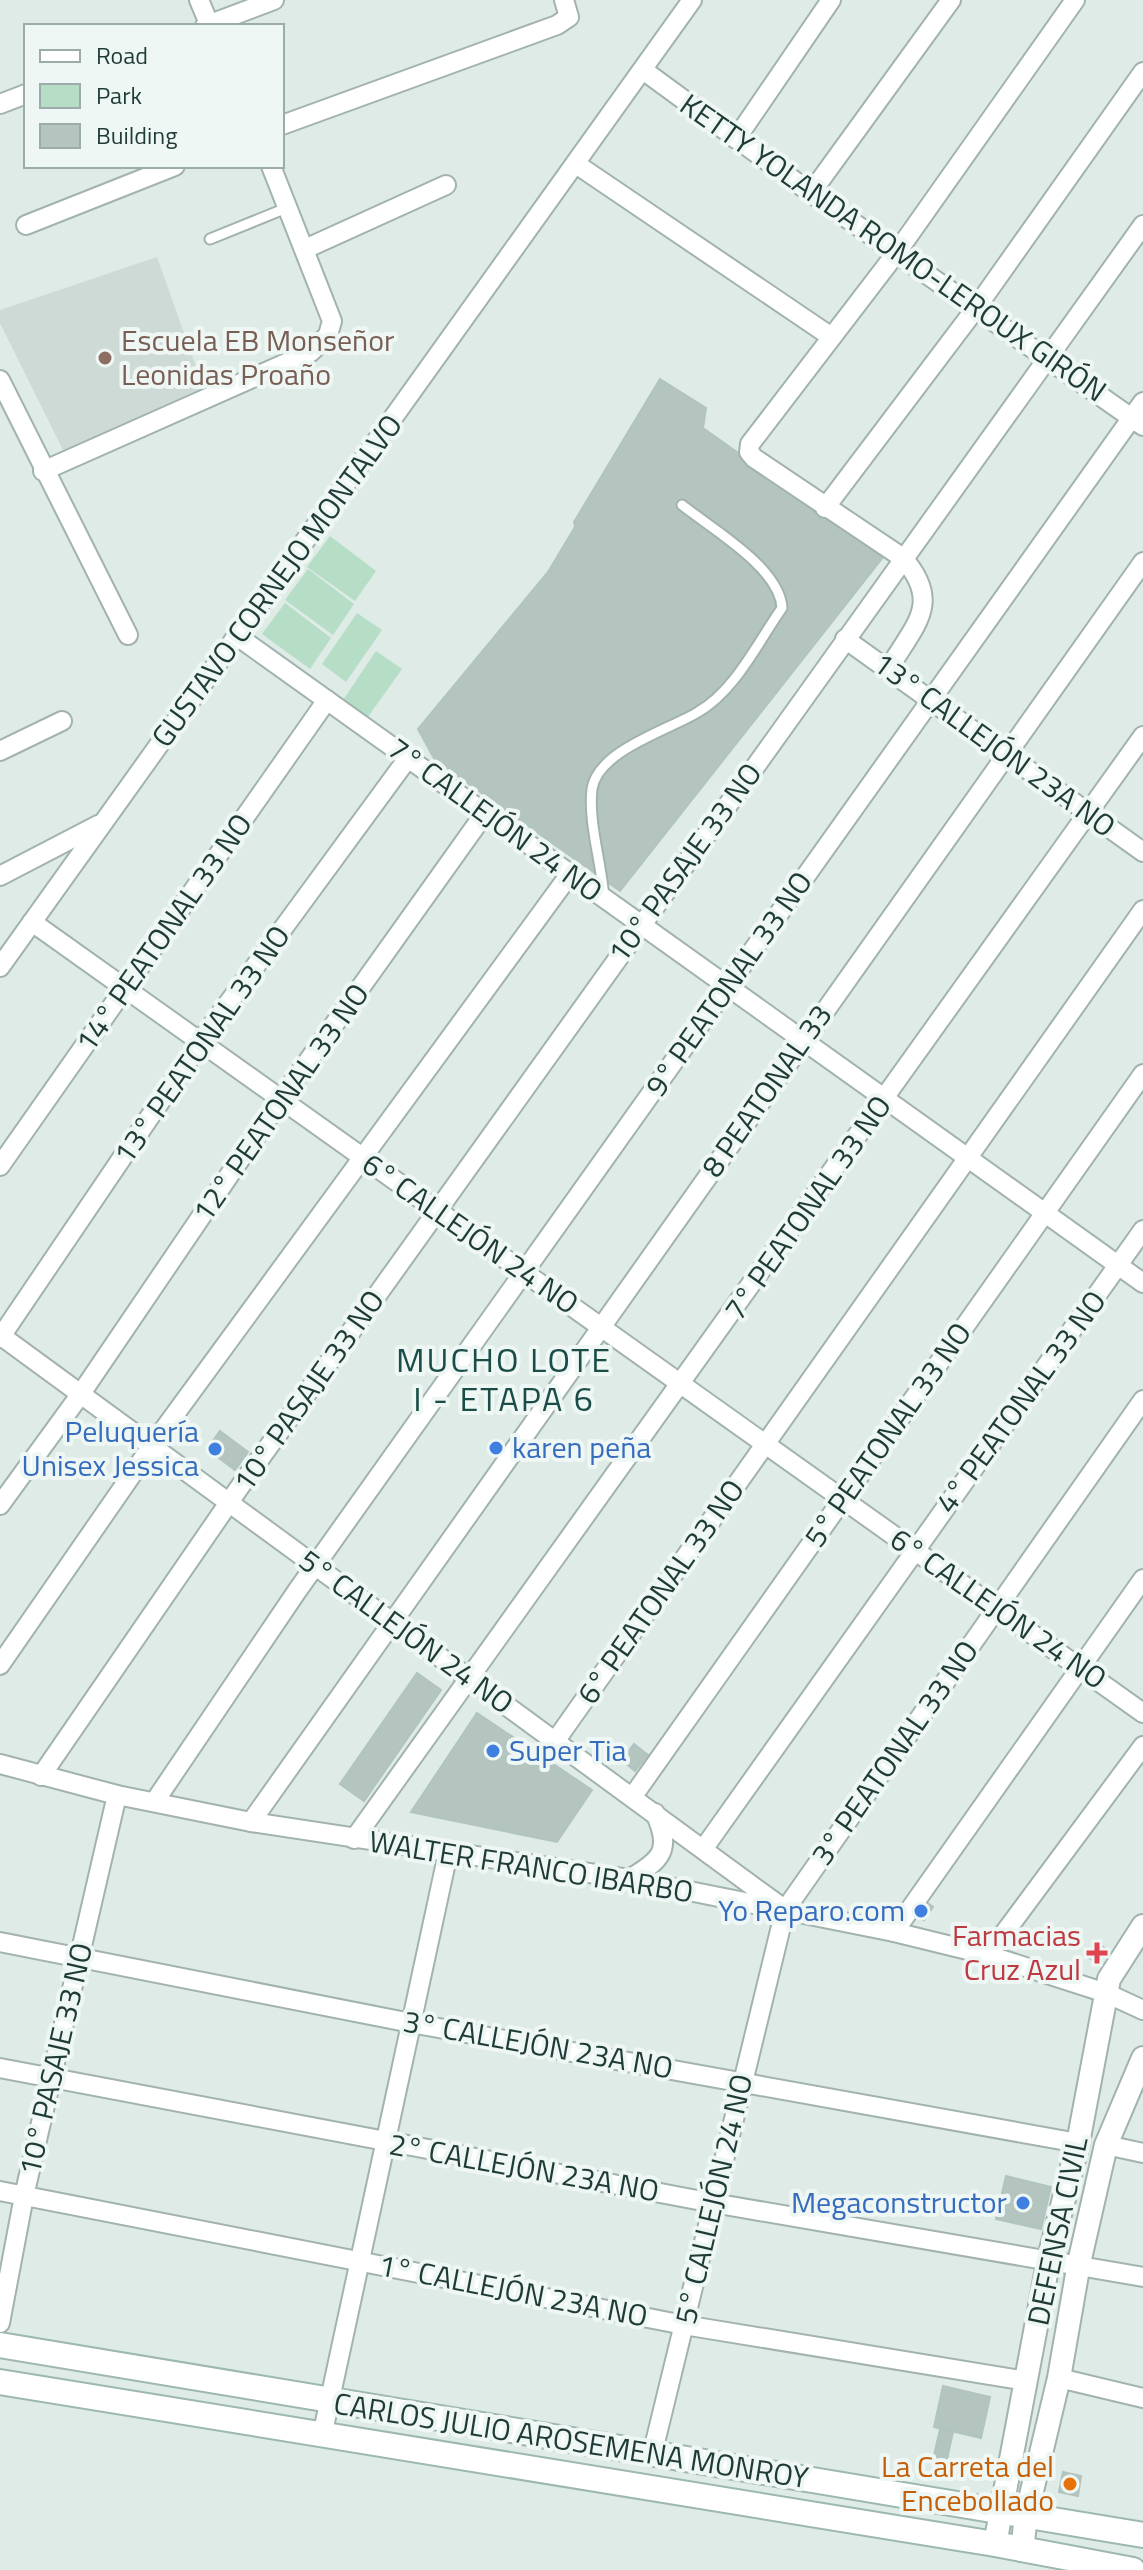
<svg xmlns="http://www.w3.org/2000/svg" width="1143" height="2570" viewBox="0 0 1143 2570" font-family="'Titillium Web',sans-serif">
<rect width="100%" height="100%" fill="#dfebe7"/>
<polygon fill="#cddad6" points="157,257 205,392 63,450 0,323 0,310"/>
<g fill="#b6ddc6">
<polygon points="330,536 376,571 355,601 307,567"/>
<polygon points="308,569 354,604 333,635 285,600"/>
<polygon points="285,603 331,638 310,669 262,634"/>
<polygon points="357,613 382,630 346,682 322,664"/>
<polygon points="376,651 402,669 365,721 341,703"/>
</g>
<g fill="#b4c5c0" stroke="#b1c4bf" stroke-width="2">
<polygon points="660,379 706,408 703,428 884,556 620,891 435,760 418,729 548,572 575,527 574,522"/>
<polygon points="220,1431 248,1452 235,1470 207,1449"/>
<polygon points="417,1673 441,1690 364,1801 340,1784"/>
<polygon points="477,1713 592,1790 557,1842 411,1812"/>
<polygon points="634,1744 648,1755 635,1771 622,1760"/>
<polygon points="921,1898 933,1907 924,1920 909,1916"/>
<polygon points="1099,1944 1105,1948 1096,1962 1089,1958"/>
<polygon points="1006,2176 1051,2187 1041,2229 996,2219"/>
<polygon points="943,2386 990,2397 981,2438 934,2427"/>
<polygon points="940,2429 953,2432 946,2464 933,2460"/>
<polygon points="1063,2472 1081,2476 1078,2496 1059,2492"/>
</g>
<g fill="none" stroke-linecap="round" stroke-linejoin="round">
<g stroke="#a2b3af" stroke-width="13">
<g id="service">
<polyline points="210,239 289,207"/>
<path d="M 604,899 C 602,864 588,823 592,789 C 598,750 669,730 698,712 C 735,691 758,642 782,608 C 780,568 712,529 682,505"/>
</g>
</g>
<g stroke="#a2b3af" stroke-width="22">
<g id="minor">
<polyline points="199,0 210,26"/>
<polyline points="205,26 274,0"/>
<polyline points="643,70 811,193 1143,426"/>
<polyline points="0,104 26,94"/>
<polyline points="282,125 557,25 569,17 564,0"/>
<polyline points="736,139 831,0"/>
<polyline points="576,164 830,336"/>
<polyline points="811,193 951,0"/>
<polyline points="26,225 175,166"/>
<polyline points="305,249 446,185"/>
<polyline points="0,380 128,635"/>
<polyline points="43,471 311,352 328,335 332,321 271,166"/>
<polyline points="825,508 976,308 1143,72"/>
<polyline points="237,636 1143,1283"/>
<polyline points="845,639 1143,852"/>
<path d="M 888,670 C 914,625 943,604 903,558 L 754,458 L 749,452 L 750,444 L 897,252 L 1075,0"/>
<polyline points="0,751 62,721"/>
<polyline points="0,876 98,825"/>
<polyline points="32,922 1143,1713"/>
<polyline points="0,967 692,0"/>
<polyline points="0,1166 327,700"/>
<polyline points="0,1335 780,1906"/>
<polyline points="0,1338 210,1028 408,758"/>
<polyline points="0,1505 80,1395 281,1099 485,813"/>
<polyline points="0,1665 151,1447 570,874"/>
<polyline points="556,1740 1143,910"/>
<polyline points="0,1764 117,1795 251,1822 629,1879 894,1932 988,1955 1106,1993 1143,2010"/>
<polyline points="41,1776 239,1488 1143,225"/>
<polyline points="633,1796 1143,1074"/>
<polyline points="155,1801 297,1591 1143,402"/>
<polyline points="251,1822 1143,562"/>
<polyline points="354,1839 1143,736"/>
<polyline points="704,1848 1143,1230"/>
<path d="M 629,1879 C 662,1860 672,1850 655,1813"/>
<polyline points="894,1932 1143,1579"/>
<polyline points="0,1942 411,2023 1078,2143"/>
<polyline points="988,1955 1143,1746"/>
<polyline points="0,2068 713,2203 1143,2277"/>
<polyline points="1106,2145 1143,2153"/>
<polyline points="0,2191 684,2325 1027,2381"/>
<polyline points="0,2323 24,2196 117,1795"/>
<polyline points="1059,2378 1143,2398"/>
<polyline points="322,2436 448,1853"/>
<polyline points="652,2455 785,1910 1143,1400"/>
</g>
</g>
<g stroke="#a2b3af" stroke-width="26">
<g id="tertiary">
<polyline points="995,2544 1049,2258 1078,2143 1109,1979 1143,1926"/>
<polyline points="1022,2550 1026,2516 1059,2378 1079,2263 1106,2145 1143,2058"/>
</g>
</g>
<g stroke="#9db7b1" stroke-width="28">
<g id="secondary">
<polyline points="0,2345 1143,2535"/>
<polyline points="0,2382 995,2544 1133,2570"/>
</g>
</g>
<use href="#service" stroke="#fff" stroke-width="9"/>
<use href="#minor" stroke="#fff" stroke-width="18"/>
<use href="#tertiary" stroke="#fff" stroke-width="22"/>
<use href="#secondary" stroke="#fff" stroke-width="24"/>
</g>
<circle fill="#8d6e63" stroke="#eff7f4" stroke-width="3" cx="105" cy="358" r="8"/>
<g fill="#3f7fe0" stroke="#eff7f4" stroke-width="3">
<circle cx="496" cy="1448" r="8"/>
<circle cx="215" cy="1449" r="8"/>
<circle cx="493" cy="1751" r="8"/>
<circle cx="921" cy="1911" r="8"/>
<circle cx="1023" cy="2203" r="8"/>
</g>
<path fill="#e0444e" stroke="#eff7f4" stroke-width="3" d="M1093 1941h8v8h8v8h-8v8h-8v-8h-8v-8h8z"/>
<circle fill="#e8710a" stroke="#eff7f4" stroke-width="3" cx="1070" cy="2484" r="8"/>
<g text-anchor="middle" stroke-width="8" stroke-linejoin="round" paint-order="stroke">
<g font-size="30" fill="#1f3b37" stroke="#eff7f4">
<text transform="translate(893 248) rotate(35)" y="10">KETTY YOLANDA ROMO-LEROUX GIRÓN</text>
<text transform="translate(277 581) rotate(-54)" y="10">GUSTAVO CORNEJO MONTALVO</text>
<text transform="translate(994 745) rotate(36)" y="10">13° CALLEJÓN 23A NO</text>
<text transform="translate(495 820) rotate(36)" y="10">7° CALLEJÓN 24 NO</text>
<text transform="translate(685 863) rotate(-54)" y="10">10° PASAJE 33 NO</text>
<text transform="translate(164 933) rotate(-55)" y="10">14° PEATONAL 33 NO</text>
<text transform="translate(729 984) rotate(-55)" y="10">9° PEATONAL 33 NO</text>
<text transform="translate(202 1045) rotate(-55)" y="10">13° PEATONAL 33 NO</text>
<text transform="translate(767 1091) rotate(-55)" y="10">8 PEATONAL 33</text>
<text transform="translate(281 1103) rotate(-55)" y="10">12° PEATONAL 33 NO</text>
<text transform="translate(808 1208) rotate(-55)" y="10">7° PEATONAL 33 NO</text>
<text transform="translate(470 1234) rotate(35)" y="10">6° CALLEJÓN 24 NO</text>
<text transform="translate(309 1391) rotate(-55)" y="10">10° PASAJE 33 NO</text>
<text transform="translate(1021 1402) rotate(-54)" y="10">4° PEATONAL 33 NO</text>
<text transform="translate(888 1435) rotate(-55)" y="10">5° PEATONAL 33 NO</text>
<text transform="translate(661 1592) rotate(-55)" y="10">6° PEATONAL 33 NO</text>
<text transform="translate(998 1609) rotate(35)" y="10">6° CALLEJÓN 24 NO</text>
<text transform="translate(406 1632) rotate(36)" y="10">5° CALLEJÓN 24 NO</text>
<text transform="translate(895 1753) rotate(-55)" y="10">3° PEATONAL 33 NO</text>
<text transform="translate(531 1867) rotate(9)" y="10">WALTER FRANCO IBARBO</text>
<text transform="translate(538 2045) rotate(10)" y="10">3° CALLEJÓN 23A NO</text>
<text transform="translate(56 2059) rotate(-77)" y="10">10° PASAJE 33 NO</text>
<text transform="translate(524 2168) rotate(10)" y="10">2° CALLEJÓN 23A NO</text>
<text transform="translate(714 2199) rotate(-77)" y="10">5° CALLEJÓN 24 NO</text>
<text transform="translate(1058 2231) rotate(-78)" y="10">DEFENSA CIVIL</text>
<text transform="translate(513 2291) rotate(11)" y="10">1° CALLEJÓN 23A NO</text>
<text transform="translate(571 2441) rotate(9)" y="10">CARLOS JULIO AROSEMENA MONROY</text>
</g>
<g font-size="30" fill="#785e54" stroke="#eff7f4" text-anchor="start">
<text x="121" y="351">Escuela EB Monseñor<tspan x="121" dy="34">Leonidas Proaño</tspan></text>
</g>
<g font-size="30" fill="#366cbe" stroke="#eff7f4" text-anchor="end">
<text x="199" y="1442">Peluquería<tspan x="199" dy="34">Unisex Jessica</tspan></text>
<text x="512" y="1458" text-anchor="start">karen peña</text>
<text x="509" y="1761" text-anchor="start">Super Tia</text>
<text x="905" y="1921">Yo Reparo.com</text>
<text x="1007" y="2213">Megaconstructor</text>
</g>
<g font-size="30" fill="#be3a42" stroke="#eff7f4" text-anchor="end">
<text x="1081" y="1946">Farmacias<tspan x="1081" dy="34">Cruz Azul</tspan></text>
</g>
<g font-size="30" fill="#c56008" stroke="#eff7f4" text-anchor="end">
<text x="1054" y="2477">La Carreta del<tspan x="1054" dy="34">Encebollado</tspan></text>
</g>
<g font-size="34" letter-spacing="2" fill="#1b4d48" stroke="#eff7f4">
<text x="504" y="1372">MUCHO LOTE<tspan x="504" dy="39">I - ETAPA 6</tspan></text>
</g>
</g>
<rect x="24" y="24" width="260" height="144" fill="#eff7f4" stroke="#9caca8" stroke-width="2"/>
<rect x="40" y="50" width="40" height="12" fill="#ffffff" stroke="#9caca8" stroke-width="2"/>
<text x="96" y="64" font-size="24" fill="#1f3b37">Road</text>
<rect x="40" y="84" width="40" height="24" fill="#b6ddc6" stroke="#9caca8" stroke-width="2"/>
<text x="96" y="104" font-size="24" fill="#1f3b37">Park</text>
<rect x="40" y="124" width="40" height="24" fill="#b4c5c0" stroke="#9caca8" stroke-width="2"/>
<text x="96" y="144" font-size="24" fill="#1f3b37">Building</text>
</svg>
